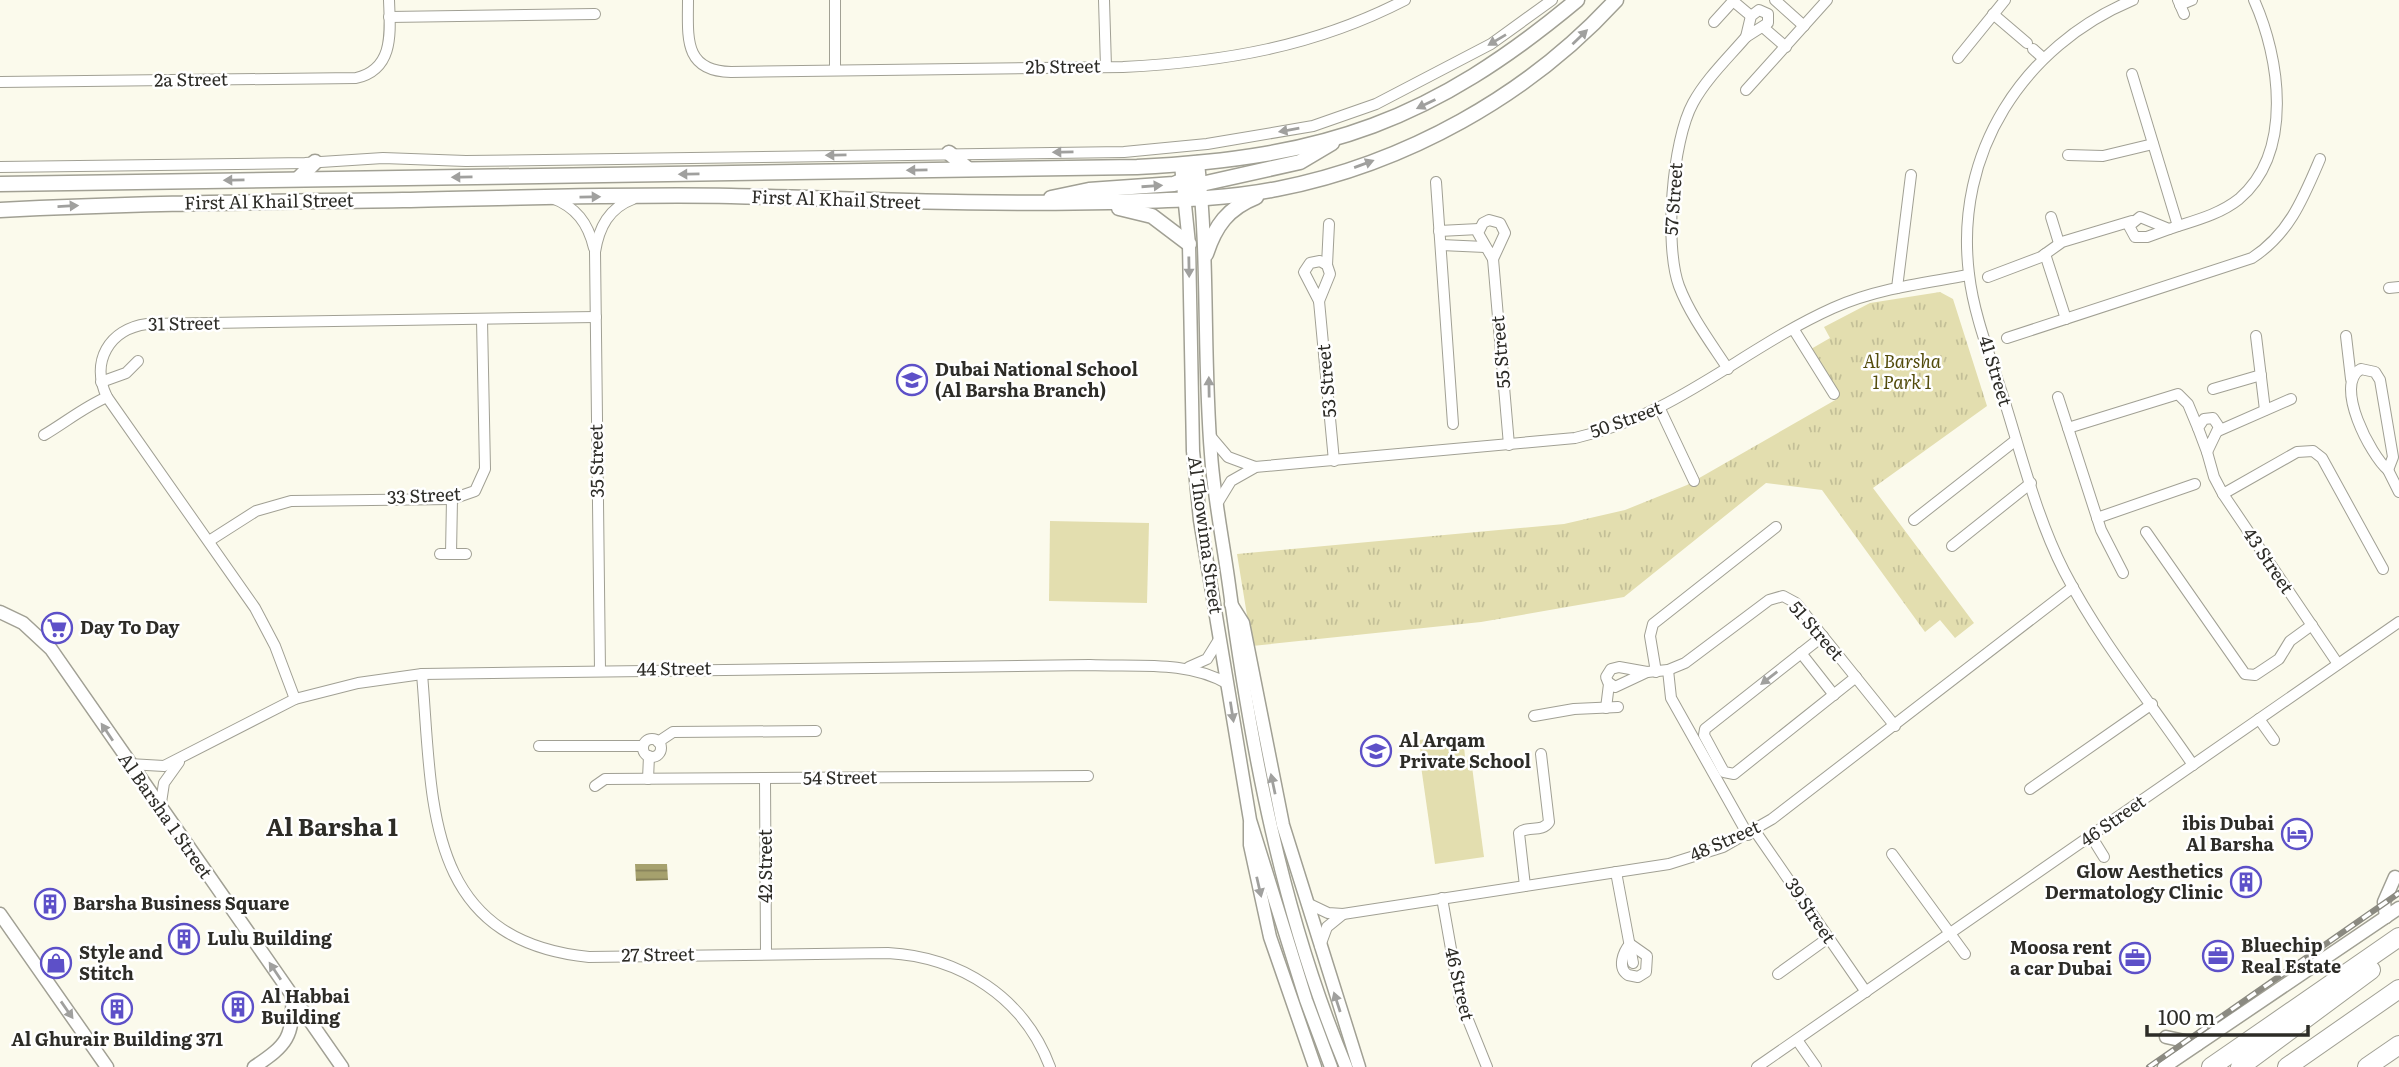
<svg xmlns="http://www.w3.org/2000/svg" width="2399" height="1067" viewBox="0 0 2399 1067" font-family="Literata,serif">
<defs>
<pattern id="grass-tufts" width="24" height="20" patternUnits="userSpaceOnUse" patternTransform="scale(1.75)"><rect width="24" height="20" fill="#e3deaf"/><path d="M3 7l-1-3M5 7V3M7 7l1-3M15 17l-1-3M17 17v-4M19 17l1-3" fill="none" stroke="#c3bf97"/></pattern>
<pattern id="water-rules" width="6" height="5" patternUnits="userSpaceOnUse" patternTransform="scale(1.75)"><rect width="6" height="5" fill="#a6a16d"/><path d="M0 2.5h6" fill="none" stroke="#88835a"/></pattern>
</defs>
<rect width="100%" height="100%" fill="#fbfaec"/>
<polygon fill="url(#grass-tufts)" points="1940,292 1953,299 1987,406 1873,488 1974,623 1955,638 1940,620 1925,632 1822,490 1766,483 1624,597 1481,622 1252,646 1237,554 1564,524 1625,510 1687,485 1837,399 1811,349 1830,338 1824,327 1870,303"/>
<g fill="#e3deaf">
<polygon points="1050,521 1149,523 1147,603 1049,601"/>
<polygon points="1463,735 1465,757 1422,763 1419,740"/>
<polygon points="1471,759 1484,857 1435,864 1421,766"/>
</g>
<polygon fill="url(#water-rules)" points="667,864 668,880 636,881 635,864"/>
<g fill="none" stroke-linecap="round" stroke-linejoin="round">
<g stroke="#a1a094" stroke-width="12">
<g id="minor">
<path d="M 688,0 C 688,37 683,71 731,72 L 1123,67 C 1223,62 1314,47 1405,0"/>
<polyline points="835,0 835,70"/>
<polyline points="1104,0 1106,67"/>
<polyline points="1775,0 1804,26"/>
<path d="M 2133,0 C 2023,46 1954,153 1969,274 C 1974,318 1993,363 2006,406 C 2023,461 2038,520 2064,571 C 2099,639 2150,702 2193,765"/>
<polyline points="2178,0 2184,14"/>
<polyline points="1733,1 1751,16"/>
<polyline points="2180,5 2192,0"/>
<polygon points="1759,10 1768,14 1768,23 1746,37 1751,16"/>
<polyline points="1993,14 2027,43"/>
<polyline points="389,17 595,14"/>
<polyline points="1714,22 1734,0"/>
<polyline points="1764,28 1786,47"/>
<polyline points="2033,49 2043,58"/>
<polyline points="1958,58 2005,0"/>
<polyline points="2132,74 2178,226"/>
<path d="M 0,82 L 356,78 C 395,69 390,31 389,0"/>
<polyline points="1746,90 1827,0"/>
<polyline points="2068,155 2103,156 2153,144"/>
<polyline points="0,167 305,163 383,158 466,161 1124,152 1207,144 1313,126 1376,104 1491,44 1552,0"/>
<polyline points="1436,182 1453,424"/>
<path d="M 552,198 C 576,207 588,223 594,248"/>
<polyline points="2051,217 2059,243"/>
<polygon points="2140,217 2169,229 2147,237 2135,237 2129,226"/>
<polygon points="1489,220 1500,223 1505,233 1493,259 1478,233 1483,223"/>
<path d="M 2169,229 C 2193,221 2219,215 2239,199 C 2294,152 2280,58 2254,0"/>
<polyline points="1439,231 1479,229"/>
<polyline points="1441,245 1485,247"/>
<polyline points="2045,254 2066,319"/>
<polyline points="1493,259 1509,445"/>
<polygon points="1320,261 1327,265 1330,274 1319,301 1304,272 1310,263"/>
<polyline points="1327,265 1329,224"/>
<polyline points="1988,277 2041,257 2062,242 2132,221"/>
<polyline points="1897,288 1911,175"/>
<polyline points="2389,288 2399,287"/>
<polyline points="1319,301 1334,461"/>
<polyline points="1794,330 1834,394"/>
<polyline points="2256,336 2265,410"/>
<polyline points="2346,336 2351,379"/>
<path d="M 2007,338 L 2252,258 C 2289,234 2303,199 2320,159"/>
<path d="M 1728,369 C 1711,343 1690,315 1679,286 C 1664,245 1672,141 1693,103 C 1706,79 1728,58 1746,37"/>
<path d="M 2361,369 L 2375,372 L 2380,380 L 2393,457 L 2388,470 C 2371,456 2333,384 2361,369 Z"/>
<polyline points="101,382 126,373 138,361"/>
<polyline points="2213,389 2261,375"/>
<polyline points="2058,397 2101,530 2123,573"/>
<polyline points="1660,409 1694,481"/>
<polygon points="2213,418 2219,427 2207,452 2198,428 2204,419"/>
<polyline points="2068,428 2178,394 2188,404 2198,428"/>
<polyline points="2218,431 2291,399"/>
<path d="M 44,435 C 66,422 84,407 107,397"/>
<path d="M 1211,437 L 1228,457 L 1255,467 L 1575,438 C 1677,415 1742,349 1833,308 C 1876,289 1923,283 1969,275"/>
<polyline points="2207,452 2214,477 2223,494 2338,664"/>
<polyline points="2388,470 2399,492"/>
<polyline points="2223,494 2297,452 2313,451 2322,458 2383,569"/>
<polyline points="1217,504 1231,481 1254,468"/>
<polyline points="2097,518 2195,484"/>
<polyline points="1914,520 2016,440"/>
<polyline points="2146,532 2245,674 2255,675 2279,659 2290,641 2312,625"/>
<polyline points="209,541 256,511 291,501 452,499 475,491 485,469 482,320"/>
<polyline points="1952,546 2031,483"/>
<polyline points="440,554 466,554"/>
<polyline points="451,554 452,499"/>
<polyline points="1823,636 1705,729 1704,735 1724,772 1734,774 1856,677"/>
<polyline points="1801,653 1834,695"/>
<polyline points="1189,667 1207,659 1220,638"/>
<polygon points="1619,667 1647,672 1615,687 1608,682 1606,677 1611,669"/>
<path d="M 600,670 L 595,252 C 599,227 609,208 633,199"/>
<polyline points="1668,670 1671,698 1748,835"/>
<polyline points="1647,672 1668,670 1685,663 1769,600 1783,596 1796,603 1895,726"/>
<polyline points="1656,672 1650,636 1653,624 1776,527"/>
<path d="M 422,674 C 433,802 423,940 589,957 L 888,953 C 960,957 1024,997 1050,1067"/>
<path d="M 295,699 L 275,646 L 255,608 L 107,397 C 90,362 109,329 147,324 L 596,317"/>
<polyline points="1606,708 1609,684"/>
<polyline points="1534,716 1574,709 1618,707"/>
<polyline points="2259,719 2274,740"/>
<circle cx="652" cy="748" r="9"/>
<polyline points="658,742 673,732 816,731"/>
<polyline points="539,746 643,746"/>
<path d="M 129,764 L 164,766 L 295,699 L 358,683 L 422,674 L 1090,665 C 1135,667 1188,660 1228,684"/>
<polyline points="648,779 649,756"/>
<polyline points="765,779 766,953"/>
<polyline points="595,786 605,779 1088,776"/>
<polyline points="2030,789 2152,704"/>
<polyline points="160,809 164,783 179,762"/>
<polyline points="1755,831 1866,992"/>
<polyline points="2091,836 2104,857"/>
<polyline points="1892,854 1965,954"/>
<polyline points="1616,872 1633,963"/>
<path d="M 1525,886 L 1519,833 C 1527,825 1542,833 1549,822 L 1541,754"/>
<polyline points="1442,898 1460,1000 1487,1067"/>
<polyline points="1307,903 1328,913 1343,914 1669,864 1723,847 1772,819 2073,587"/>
<path d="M 1630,944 L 1647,956 L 1646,972 L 1638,977 L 1628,975 C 1617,968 1623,952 1630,944 Z"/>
<polyline points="1320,946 1327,927 1343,914"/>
<polyline points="1778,974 1828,938"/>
<polyline points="1797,1040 1816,1067"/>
<polyline points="1757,1067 2399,622"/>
</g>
</g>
<g stroke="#a1a094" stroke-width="15">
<g id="tertiary">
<path d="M 1198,163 C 1209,260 1203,357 1211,454 C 1214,498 1223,541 1229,585 C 1251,749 1282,914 1346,1067"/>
<polyline points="1181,165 1189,244 1193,451 1200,520 1250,820 1306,1000 1331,1067"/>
<polyline points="1231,604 1243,623 1283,825 1359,1067"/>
<polyline points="0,612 23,623 51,649 342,1067"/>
<polyline points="1250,823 1250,845 1270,937 1315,1067"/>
<polyline points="0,914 107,1067"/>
<polyline points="2386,917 2384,902 2395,877"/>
<polyline points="2166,1037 2198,1044"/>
<path d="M 254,1067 C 287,1045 294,1037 292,996"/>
<polyline points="2164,1067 2399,908"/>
</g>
</g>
<g stroke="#a1a094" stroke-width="17">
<g id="secondary">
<polyline points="949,153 968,169"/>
<polyline points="298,179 315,162"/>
<path d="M 0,184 L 1137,167 C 1325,158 1432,121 1577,0"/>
<polyline points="1051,198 1089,190 1174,184 1188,178 1198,163"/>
<polyline points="1185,199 1189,190 1197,185 1300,162 1332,143"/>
<polyline points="1119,208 1152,216 1189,244"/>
<path d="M 0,210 C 134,203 269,202 403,200 C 513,198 622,194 731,196 C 858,199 982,205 1109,202 C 1165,200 1222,200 1277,189 C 1405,164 1528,96 1616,0"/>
<path d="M 1206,254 C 1215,226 1228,208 1256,197"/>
</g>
</g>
<g stroke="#a1a094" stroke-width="20">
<g id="motorway">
<polyline points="2211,1067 2399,937"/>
<polyline points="2240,1067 2371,970"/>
<polyline points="2287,1067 2399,989"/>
<polyline points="2367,1067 2399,1045"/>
</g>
</g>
<use href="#minor" stroke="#fff" stroke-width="10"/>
<use href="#tertiary" stroke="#fff" stroke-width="12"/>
<use href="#secondary" stroke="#fff" stroke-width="14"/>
<use href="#motorway" stroke="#fff" stroke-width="18"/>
<g stroke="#8b8a81" stroke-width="6">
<polyline id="rail" points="2149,1067 2399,893"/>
</g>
<use href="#rail" stroke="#fff" stroke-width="3.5" stroke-dasharray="10" stroke-linecap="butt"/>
</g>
<defs><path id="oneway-solid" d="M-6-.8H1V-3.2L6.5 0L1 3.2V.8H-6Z" transform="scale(1.75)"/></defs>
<g fill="#a0a09e">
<use href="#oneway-solid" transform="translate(1580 37) rotate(-44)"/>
<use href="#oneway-solid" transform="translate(1497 40) rotate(149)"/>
<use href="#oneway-solid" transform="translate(1426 104) rotate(154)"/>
<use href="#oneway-solid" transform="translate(1289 130) rotate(170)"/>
<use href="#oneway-solid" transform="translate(1063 152) rotate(179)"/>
<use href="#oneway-solid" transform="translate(836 155) rotate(179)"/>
<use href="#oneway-solid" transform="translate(1364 164) rotate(-20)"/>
<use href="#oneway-solid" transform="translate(917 170) rotate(179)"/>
<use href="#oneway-solid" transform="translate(689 174) rotate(179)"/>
<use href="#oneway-solid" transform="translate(462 177) rotate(179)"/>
<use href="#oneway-solid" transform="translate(234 180) rotate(179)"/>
<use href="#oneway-solid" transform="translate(1152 186) rotate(-4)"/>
<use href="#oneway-solid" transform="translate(590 197) rotate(-1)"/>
<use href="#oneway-solid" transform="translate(68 206) rotate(-3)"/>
<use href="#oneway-solid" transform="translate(1189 267) rotate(89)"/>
<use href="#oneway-solid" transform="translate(1209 387) rotate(-91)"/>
<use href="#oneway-solid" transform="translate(1769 678) rotate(142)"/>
<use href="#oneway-solid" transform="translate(1232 712) rotate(81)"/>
<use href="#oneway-solid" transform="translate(107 732) rotate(-124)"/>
<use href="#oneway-solid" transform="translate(1273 784) rotate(-102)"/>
<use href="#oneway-solid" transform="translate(1259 887) rotate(77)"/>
<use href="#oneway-solid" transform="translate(275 971) rotate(-124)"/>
<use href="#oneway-solid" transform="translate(1337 1002) rotate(-108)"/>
<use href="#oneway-solid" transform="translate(67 1010) rotate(55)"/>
</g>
<defs>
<g id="school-ring" transform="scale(1.575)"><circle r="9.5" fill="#fff" stroke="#5d50c8" stroke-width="1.5"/><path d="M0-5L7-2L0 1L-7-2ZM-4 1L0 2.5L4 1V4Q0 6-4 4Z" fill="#5d50c8"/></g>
<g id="supermarket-ring" transform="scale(1.575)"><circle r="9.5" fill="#fff" stroke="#5d50c8" stroke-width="1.5"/><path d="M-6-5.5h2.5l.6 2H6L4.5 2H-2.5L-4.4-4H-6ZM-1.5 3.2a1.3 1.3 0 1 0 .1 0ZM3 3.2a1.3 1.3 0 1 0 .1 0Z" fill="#5d50c8"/></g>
<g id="hotel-ring" transform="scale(1.575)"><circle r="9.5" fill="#fff" stroke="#5d50c8" stroke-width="1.5"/><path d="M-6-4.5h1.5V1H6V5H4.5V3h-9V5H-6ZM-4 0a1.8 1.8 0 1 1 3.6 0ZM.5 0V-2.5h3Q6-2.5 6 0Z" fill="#5d50c8"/></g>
<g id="building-ring" transform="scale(1.575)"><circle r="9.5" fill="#fff" stroke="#5d50c8" stroke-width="1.5"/><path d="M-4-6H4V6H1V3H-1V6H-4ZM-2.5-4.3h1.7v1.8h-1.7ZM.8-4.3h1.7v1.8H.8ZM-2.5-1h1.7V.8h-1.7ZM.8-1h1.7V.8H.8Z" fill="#5d50c8"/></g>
<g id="office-ring" transform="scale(1.575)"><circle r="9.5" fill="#fff" stroke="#5d50c8" stroke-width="1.5"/><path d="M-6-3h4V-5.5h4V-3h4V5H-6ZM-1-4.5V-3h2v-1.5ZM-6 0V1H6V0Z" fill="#5d50c8"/></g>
<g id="shop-ring" transform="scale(1.575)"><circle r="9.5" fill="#fff" stroke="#5d50c8" stroke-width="1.5"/><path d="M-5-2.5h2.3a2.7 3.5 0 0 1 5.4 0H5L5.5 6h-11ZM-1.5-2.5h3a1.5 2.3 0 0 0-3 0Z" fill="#5d50c8"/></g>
</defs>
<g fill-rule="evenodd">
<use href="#school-ring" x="912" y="380"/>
<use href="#supermarket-ring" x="57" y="628"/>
<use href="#school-ring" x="1376" y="751"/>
<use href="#hotel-ring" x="2297" y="834"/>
<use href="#building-ring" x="2246" y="882"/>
<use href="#building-ring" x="50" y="904"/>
<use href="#building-ring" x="184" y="939"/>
<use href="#office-ring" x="2218" y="956"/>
<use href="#office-ring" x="2135" y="958"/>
<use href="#shop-ring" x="56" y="963"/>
<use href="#building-ring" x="238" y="1007"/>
<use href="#building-ring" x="117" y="1009"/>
</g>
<g text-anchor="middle" stroke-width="5" stroke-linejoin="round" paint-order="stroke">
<g font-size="18" fill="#2d2c27" stroke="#fff">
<text transform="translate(1063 67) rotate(-1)" y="6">2b Street</text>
<text transform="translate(191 80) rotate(-1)" y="6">2a Street</text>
<text transform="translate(1674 199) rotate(-86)" y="6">57 Street</text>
<text transform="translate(836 200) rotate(2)" y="6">First Al Khail Street</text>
<text transform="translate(269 202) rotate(-1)" y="6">First Al Khail Street</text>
<text transform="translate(184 324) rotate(-1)" y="6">31 Street</text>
<text transform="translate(1501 352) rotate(-95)" y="6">55 Street</text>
<text transform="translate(1995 371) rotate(73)" y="6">41 Street</text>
<text transform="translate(1327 381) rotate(-95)" y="6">53 Street</text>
<text transform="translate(1626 420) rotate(-20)" y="6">50 Street</text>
<text transform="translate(597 461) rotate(-91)" y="6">35 Street</text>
<text transform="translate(424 496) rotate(-3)" y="6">33 Street</text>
<text transform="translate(1205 535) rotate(82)" y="6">Al Thowima Street</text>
<text transform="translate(2268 561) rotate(56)" y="6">43 Street</text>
<text transform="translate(1816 631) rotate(49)" y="6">51 Street</text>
<text transform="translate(674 669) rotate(-1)" y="6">44 Street</text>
<text transform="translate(840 778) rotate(-1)" y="6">54 Street</text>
<text transform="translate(165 816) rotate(55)" y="6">Al Barsha 1 Street</text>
<text transform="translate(2113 821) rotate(-35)" y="6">46 Street</text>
<text transform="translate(1725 841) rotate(-24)" y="6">48 Street</text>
<text transform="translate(766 866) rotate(-90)" y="6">42 Street</text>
<text transform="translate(1810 911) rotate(56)" y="6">39 Street</text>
<text transform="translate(658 955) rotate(-1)" y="6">27 Street</text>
<text transform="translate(1459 984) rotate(77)" y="6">46 Street</text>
</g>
<g font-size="18" font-style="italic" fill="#534c0c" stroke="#fff">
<text x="1902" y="368">Al Barsha<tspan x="1902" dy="21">1 Park 1</tspan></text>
</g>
<g font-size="18" font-weight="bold" fill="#2d2c27" stroke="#fff" text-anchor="start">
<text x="935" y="376">Dubai National School<tspan x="935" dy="21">(Al Barsha Branch)</tspan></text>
<text x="80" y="634">Day To Day</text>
<text x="1399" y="747">Al Arqam<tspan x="1399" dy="21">Private School</tspan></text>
<text x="2274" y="830" text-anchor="end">ibis Dubai<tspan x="2274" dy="21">Al Barsha</tspan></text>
<text x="2223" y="878" text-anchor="end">Glow Aesthetics<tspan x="2223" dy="21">Dermatology Clinic</tspan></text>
<text x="73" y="910">Barsha Business Square</text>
<text x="207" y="945">Lulu Building</text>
<text x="2241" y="952">Bluechip<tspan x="2241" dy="21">Real Estate</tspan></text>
<text x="2112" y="954" text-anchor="end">Moosa rent<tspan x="2112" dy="21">a car Dubai</tspan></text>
<text x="79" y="959">Style and<tspan x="79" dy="21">Stitch</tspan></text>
<text x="261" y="1003">Al Habbai<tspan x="261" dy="21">Building</tspan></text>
<text x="117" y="1046" text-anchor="middle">Al Ghurair Building 371</text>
</g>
<g font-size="24" font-weight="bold" fill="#2d2c27" stroke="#fff">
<text x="332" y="836">Al Barsha 1</text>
</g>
</g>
<path d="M2147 1025v10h161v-10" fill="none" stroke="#2d2c27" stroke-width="3.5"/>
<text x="2158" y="1025" font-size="21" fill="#2d2c27" stroke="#ffffff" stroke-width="5" paint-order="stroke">100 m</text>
</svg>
